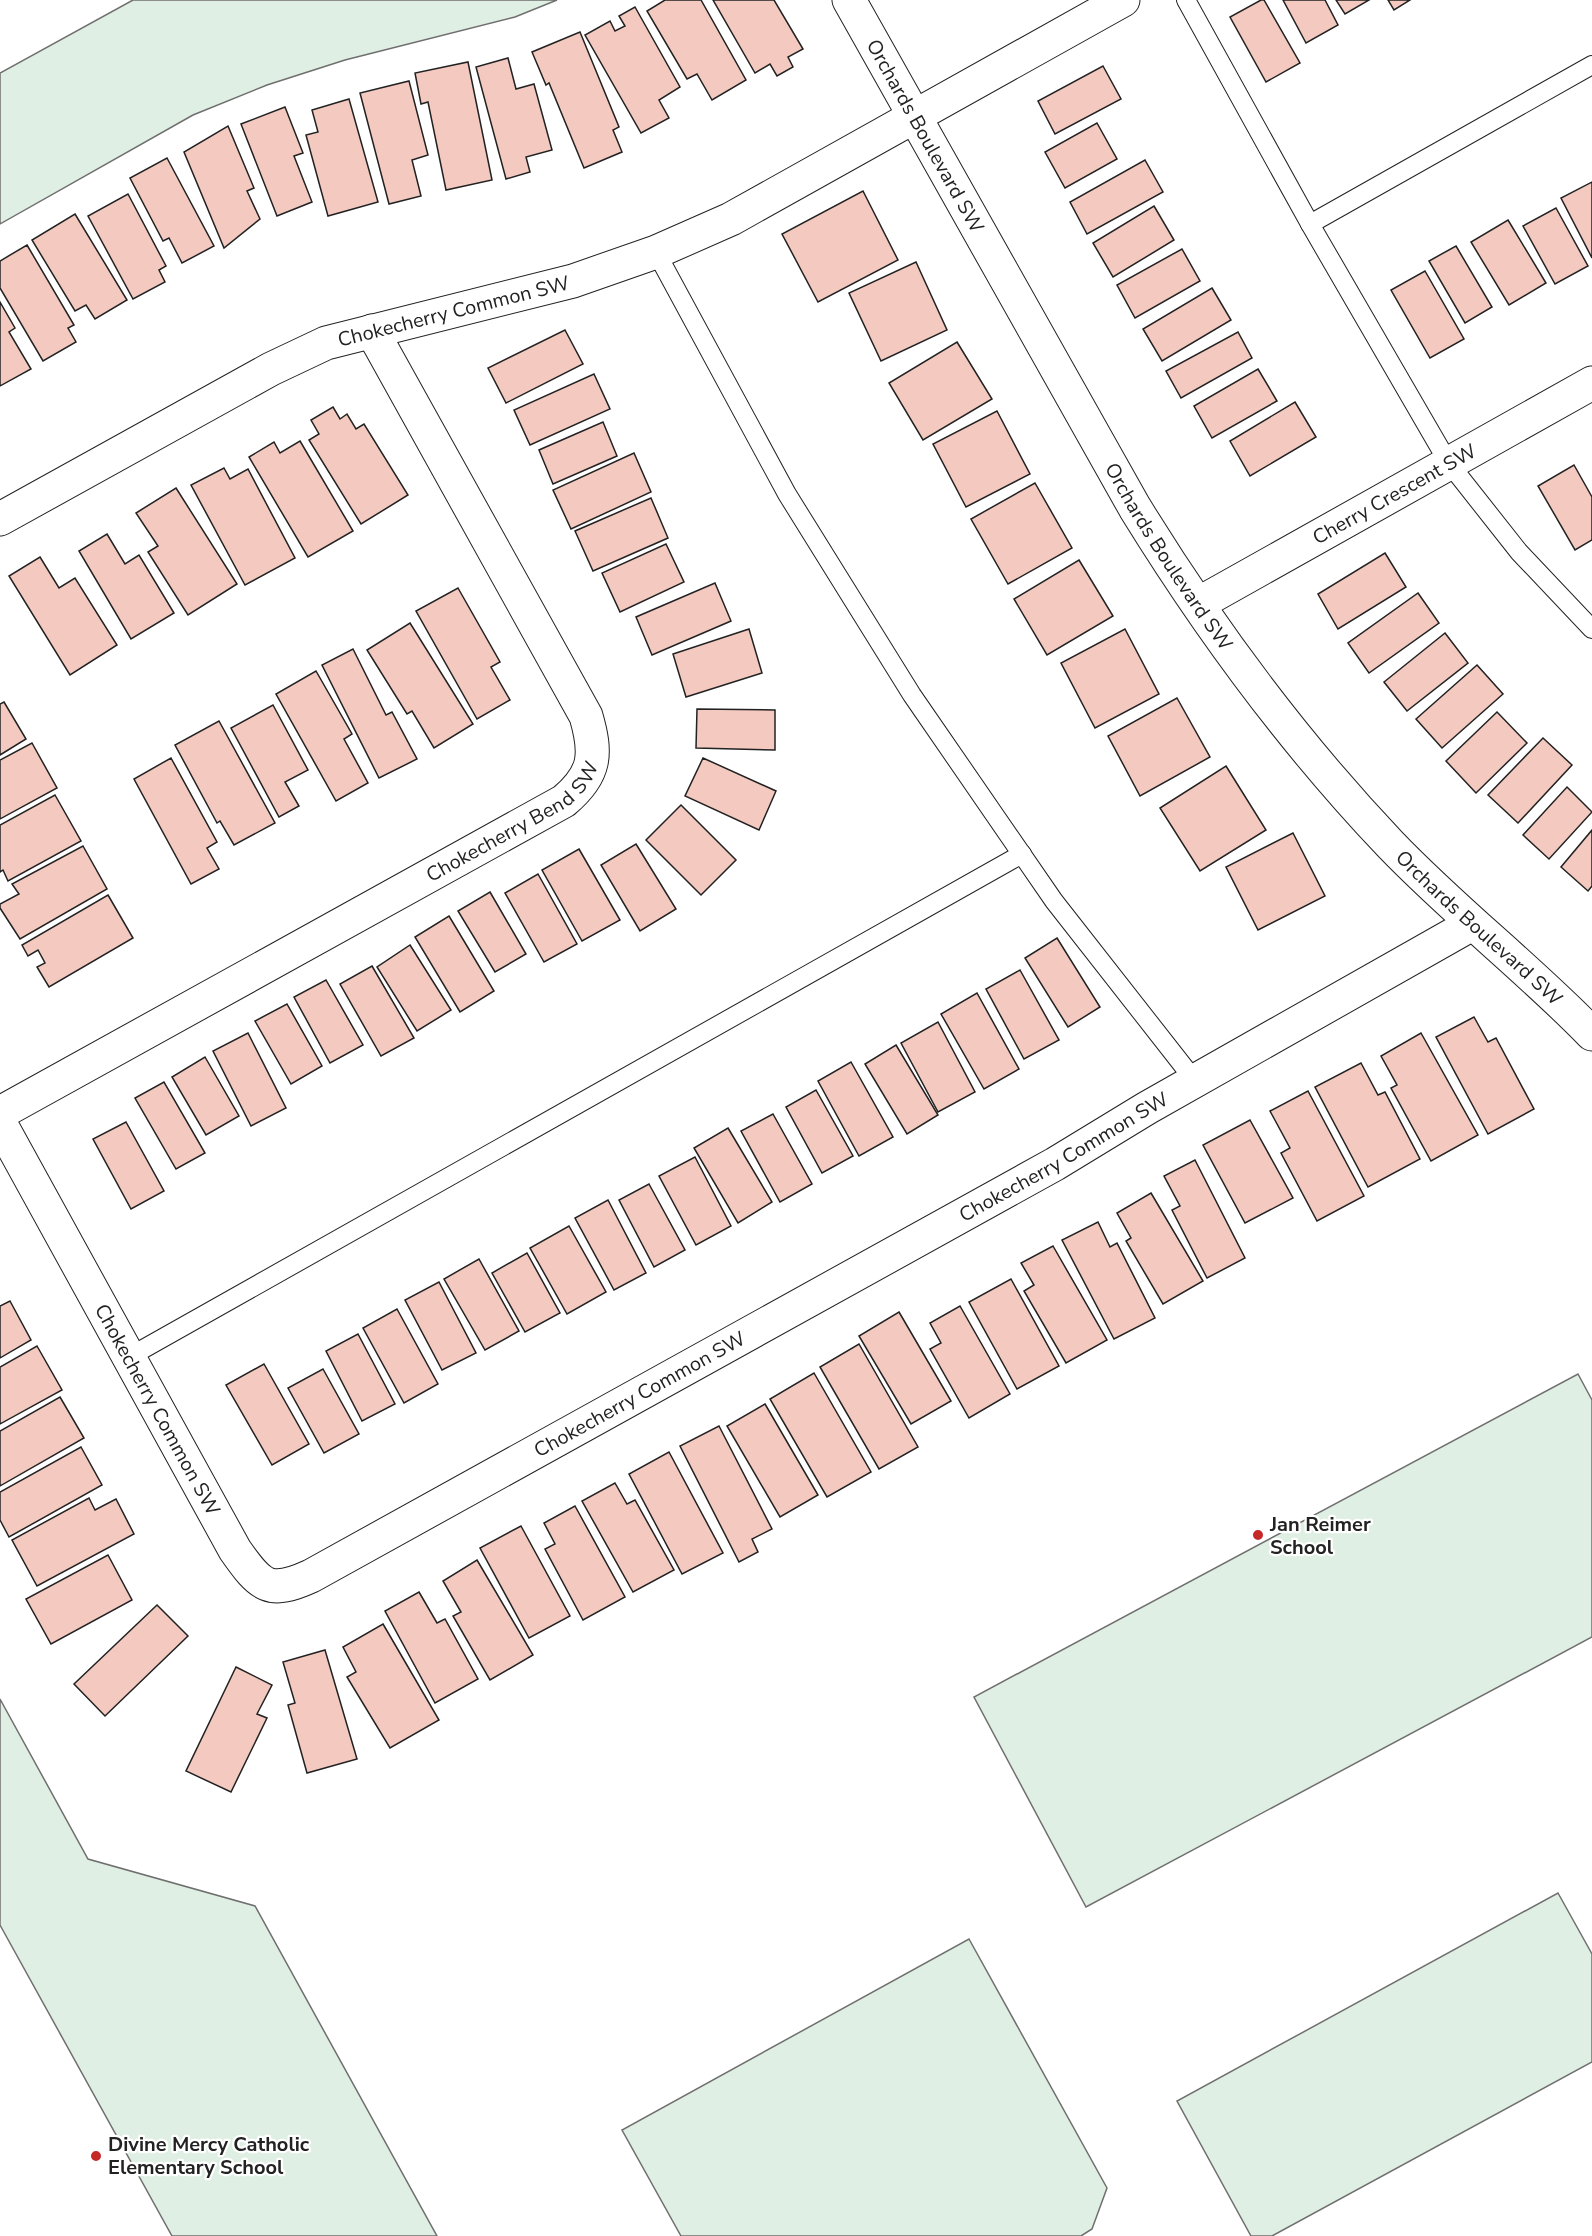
<svg xmlns="http://www.w3.org/2000/svg" width="1592" height="2236" viewBox="0 0 1592 2236" font-family="'Nunito Sans',sans-serif">
<rect width="100%" height="100%" fill="#fff"/>
<g fill="#e0efe3" stroke="#6f6f6f" stroke-width="1.5">
<polygon points="133,0 557,0 515,17 345,60 267,85 193,115 0,224 0,73"/>
<polygon points="1578,1374 1592,1400 1592,1637 1086,1907 974,1697"/>
<polygon points="0,1699 88,1859 255,1906 437,2236 172,2236 0,1925"/>
<polygon points="1558,1893 1592,1954 1592,2062 1272,2236 1251,2236 1177,2101"/>
<polygon points="969,1939 1107,2188 1092,2229 1081,2236 681,2236 622,2130"/>
</g>
<g fill="#f3c9c0" stroke="#222" stroke-width="1.5">
<polygon points="665,0 701,0 746,80 712,100 697,74 687,79 647,11"/>
<polygon points="713,0 774,0 803,49 788,57 793,67 777,76 770,64 755,73"/>
<polygon points="1261,0 1264,0 1300,63 1266,82 1230,17"/>
<polygon points="1283,0 1325,0 1338,25 1306,43"/>
<polygon points="1336,0 1369,0 1345,14"/>
<polygon points="1388,0 1410,0 1394,10"/>
<polygon points="635,7 680,87 659,100 669,118 641,133 585,35 610,21 615,31 625,26 619,16"/>
<polygon points="580,32 619,127 613,130 622,152 584,168 549,83 546,85 532,52"/>
<polygon points="508,58 516,89 534,84 552,150 526,157 530,172 506,179 476,67"/>
<polygon points="468,62 492,180 446,190 428,102 421,104 415,73"/>
<polygon points="1103,66 1121,99 1055,134 1038,101"/>
<polygon points="409,81 428,155 412,160 421,196 389,204 360,93"/>
<polygon points="349,99 378,202 328,216 306,135 318,132 312,110"/>
<polygon points="285,107 303,153 294,156 312,202 277,216 241,124"/>
<polygon points="1097,123 1117,159 1065,188 1045,152"/>
<polygon points="228,126 254,188 247,191 260,219 224,248 184,152"/>
<polygon points="167,158 214,246 182,263 169,238 163,241 130,178"/>
<polygon points="1145,160 1163,192 1087,234 1070,202"/>
<polygon points="1592,182 1592,258 1561,198"/>
<polygon points="863,191 898,260 818,302 782,234"/>
<polygon points="128,194 166,266 159,270 165,282 133,299 88,216"/>
<polygon points="1154,206 1174,240 1113,277 1093,243"/>
<polygon points="1556,208 1588,266 1555,284 1523,226"/>
<polygon points="75,214 127,300 95,319 86,305 75,311 32,240"/>
<polygon points="1508,220 1546,283 1509,305 1471,242"/>
<polygon points="27,245 74,325 68,328 76,342 43,361 0,288 0,261"/>
<polygon points="1456,246 1492,307 1465,323 1429,261"/>
<polygon points="1182,249 1200,281 1135,318 1117,285"/>
<polygon points="916,262 947,330 881,361 849,293"/>
<polygon points="1425,271 1464,339 1430,358 1391,290"/>
<polygon points="1212,288 1231,320 1162,361 1143,329"/>
<polygon points="0,302 15,328 9,332 31,369 0,386"/>
<polygon points="565,330 583,364 506,403 488,368"/>
<polygon points="1238,332 1252,358 1181,398 1166,371"/>
<polygon points="957,342 992,399 923,440 889,383"/>
<polygon points="1258,369 1277,401 1212,438 1194,406"/>
<polygon points="594,374 610,409 530,445 514,410"/>
<polygon points="1295,402 1316,437 1250,476 1230,441"/>
<polygon points="333,407 340,419 347,414 356,429 364,424 408,495 361,524 309,440 319,434 311,420"/>
<polygon points="997,411 1030,474 966,507 933,444"/>
<polygon points="603,422 617,456 553,484 539,450"/>
<polygon points="300,441 353,531 308,557 249,457 274,442 280,453"/>
<polygon points="634,453 651,492 571,529 553,490"/>
<polygon points="1574,465 1592,497 1592,540 1575,550 1538,486"/>
<polygon points="224,468 230,479 248,469 295,558 245,585 191,485"/>
<polygon points="1035,483 1072,548 1008,584 971,519"/>
<polygon points="176,488 237,584 188,615 148,552 158,546 136,513"/>
<polygon points="651,498 668,538 593,571 575,531"/>
<polygon points="107,534 125,564 139,555 174,613 131,639 79,551"/>
<polygon points="666,544 684,582 620,612 602,573"/>
<polygon points="1385,553 1406,587 1338,629 1318,594"/>
<polygon points="40,557 59,588 75,578 117,645 70,675 9,576"/>
<polygon points="1079,560 1113,616 1047,655 1014,599"/>
<polygon points="715,583 731,621 652,655 636,617"/>
<polygon points="458,588 500,662 491,667 510,700 477,719 416,611"/>
<polygon points="1418,593 1439,623 1369,673 1348,643"/>
<polygon points="410,623 473,724 434,748 412,711 407,714 367,650"/>
<polygon points="749,629 762,673 686,697 673,654"/>
<polygon points="1125,629 1159,694 1095,728 1061,663"/>
<polygon points="1445,633 1468,663 1407,711 1384,682"/>
<polygon points="353,649 386,715 392,712 417,759 379,778 322,665"/>
<polygon points="1477,665 1503,694 1442,748 1416,719"/>
<polygon points="316,671 352,734 344,739 368,783 336,801 276,694"/>
<polygon points="1177,698 1210,757 1140,796 1108,736"/>
<polygon points="4,702 26,739 0,755 0,704"/>
<polygon points="273,705 308,770 285,782 299,806 279,817 231,728"/>
<polygon points="697,709 775,710 775,750 696,748"/>
<polygon points="1497,712 1527,743 1476,793 1446,761"/>
<polygon points="219,721 275,823 234,845 220,821 217,823 175,745"/>
<polygon points="1543,738 1572,765 1518,823 1488,795"/>
<polygon points="32,743 57,788 0,819 0,760"/>
<polygon points="171,758 217,842 207,848 219,869 191,884 134,779"/>
<polygon points="703,758 776,791 759,830 685,796"/>
<polygon points="1226,766 1266,830 1200,871 1160,808"/>
<polygon points="1567,787 1592,812 1549,859 1523,835"/>
<polygon points="55,795 81,841 8,881 3,870 0,872 0,825"/>
<polygon points="681,805 736,860 701,895 646,840"/>
<polygon points="1592,830 1592,886 1588,891 1561,867"/>
<polygon points="1293,833 1325,896 1258,930 1226,867"/>
<polygon points="636,844 676,909 640,931 601,865"/>
<polygon points="83,846 107,889 20,939 0,908 0,904 19,894 12,884"/>
<polygon points="579,849 620,920 582,941 542,870"/>
<polygon points="538,874 577,944 544,962 505,893"/>
<polygon points="490,892 526,954 495,972 458,911"/>
<polygon points="108,895 133,938 49,987 37,967 45,963 38,950 28,956 22,945"/>
<polygon points="449,916 494,991 460,1012 415,937"/>
<polygon points="1057,938 1100,1007 1068,1027 1025,958"/>
<polygon points="410,945 451,1010 417,1031 377,967"/>
<polygon points="372,966 414,1038 381,1056 340,984"/>
<polygon points="1020,970 1059,1040 1024,1059 986,989"/>
<polygon points="326,980 363,1045 330,1063 294,997"/>
<polygon points="977,993 1019,1069 984,1089 941,1014"/>
<polygon points="287,1004 322,1066 291,1084 255,1021"/>
<polygon points="1474,1017 1488,1042 1496,1038 1534,1109 1488,1134 1436,1037"/>
<polygon points="938,1022 975,1092 938,1112 901,1043"/>
<polygon points="248,1033 286,1108 251,1126 213,1051"/>
<polygon points="1421,1033 1478,1135 1431,1161 1391,1088 1397,1085 1381,1056"/>
<polygon points="896,1045 938,1115 907,1134 865,1064"/>
<polygon points="205,1057 239,1116 206,1135 172,1077"/>
<polygon points="851,1062 893,1137 859,1156 818,1081"/>
<polygon points="1361,1063 1378,1095 1385,1092 1420,1159 1368,1187 1315,1087"/>
<polygon points="164,1082 205,1153 176,1169 135,1098"/>
<polygon points="816,1090 853,1156 822,1173 786,1107"/>
<polygon points="1308,1091 1364,1196 1317,1221 1281,1153 1290,1148 1270,1111"/>
<polygon points="773,1114 812,1184 780,1202 741,1131"/>
<polygon points="1250,1120 1293,1198 1245,1223 1203,1145"/>
<polygon points="126,1122 164,1191 131,1209 93,1139"/>
<polygon points="728,1128 772,1202 738,1223 694,1148"/>
<polygon points="695,1157 731,1226 696,1245 659,1176"/>
<polygon points="1195,1160 1245,1258 1207,1278 1172,1210 1180,1206 1164,1176"/>
<polygon points="649,1184 685,1250 654,1267 619,1200"/>
<polygon points="1151,1193 1203,1281 1163,1304 1126,1241 1131,1238 1117,1213"/>
<polygon points="608,1200 646,1273 614,1290 575,1218"/>
<polygon points="1098,1222 1110,1247 1117,1243 1155,1318 1114,1339 1062,1240"/>
<polygon points="569,1226 606,1292 567,1314 530,1248"/>
<polygon points="1053,1246 1107,1340 1066,1363 1024,1291 1034,1285 1021,1263"/>
<polygon points="527,1253 560,1313 525,1332 492,1273"/>
<polygon points="479,1259 519,1331 485,1350 444,1279"/>
<polygon points="1011,1279 1059,1366 1017,1389 969,1302"/>
<polygon points="439,1282 476,1353 442,1370 405,1300"/>
<polygon points="10,1301 31,1340 0,1358 0,1306"/>
<polygon points="960,1306 1010,1394 969,1418 930,1349 941,1343 930,1323"/>
<polygon points="397,1309 438,1384 404,1403 363,1328"/>
<polygon points="899,1312 951,1401 911,1424 859,1336"/>
<polygon points="358,1334 395,1404 362,1421 326,1351"/>
<polygon points="859,1344 918,1447 879,1469 820,1367"/>
<polygon points="37,1346 62,1390 0,1424 0,1367"/>
<polygon points="264,1364 309,1444 272,1465 226,1385"/>
<polygon points="323,1369 359,1434 324,1453 288,1388"/>
<polygon points="814,1373 871,1472 827,1497 770,1399"/>
<polygon points="60,1397 84,1438 0,1486 0,1431"/>
<polygon points="765,1404 818,1495 780,1517 727,1426"/>
<polygon points="719,1426 772,1529 752,1539 758,1552 739,1562 680,1446"/>
<polygon points="81,1447 102,1485 9,1537 0,1520 0,1492"/>
<polygon points="669,1452 723,1553 682,1574 629,1474"/>
<polygon points="615,1483 627,1504 635,1500 674,1570 633,1592 582,1501"/>
<polygon points="89,1498 95,1510 116,1499 134,1534 37,1586 12,1540"/>
<polygon points="575,1506 625,1597 583,1620 545,1549 555,1544 544,1523"/>
<polygon points="521,1526 570,1616 529,1638 480,1548"/>
<polygon points="108,1555 132,1600 51,1644 26,1599"/>
<polygon points="477,1560 533,1655 490,1680 453,1616 461,1612 443,1581"/>
<polygon points="419,1592 437,1623 445,1619 478,1679 435,1703 385,1611"/>
<polygon points="157,1605 188,1636 105,1716 74,1684"/>
<polygon points="383,1624 439,1720 390,1748 347,1677 356,1672 343,1647"/>
<polygon points="325,1650 357,1759 307,1773 288,1705 295,1703 283,1662"/>
<polygon points="236,1667 272,1685 257,1714 267,1718 231,1792 186,1771"/>
</g>
<g fill="none" stroke-linecap="round" stroke-linejoin="round">
<g stroke="#222" stroke-width="20">
<g id="lane">
<polyline points="1186,0 1310,224 1448,462 1519,552 1592,629"/>
<polyline points="1310,224 1592,65"/>
<polyline points="656,252 787,494 912,695 1054,901 1195,1081"/>
<polyline points="129,1357 1022,854"/>
</g>
</g>
<g stroke="#222" stroke-width="35">
<g id="street">
<path id="s1" d="M 0,519 L 271,369 L 326,343 L 573,281 L 656,252 L 731,219 L 1123,0"/>
<path id="s2" d="M 1198,604 L 1592,383"/>
<path id="s3" d="M 0,1113 L 564,801 C 596,774 597,754 586,716 L 372,331"/>
<path id="s4" d="M 0,1123 L 235,1550 C 261,1587 269,1595 311,1576 L 1055,1164 L 1147,1108 L 1472,924"/>
</g>
</g>
<g stroke="#222" stroke-width="35">
<g id="secondary">
<path id="s5" d="M 849,0 L 1135,508 C 1209,628 1293,742 1390,844 C 1454,911 1528,968 1592,1034"/>
</g>
</g>
<use href="#lane" stroke="#fff" stroke-width="18"/>
<use href="#street" stroke="#fff" stroke-width="33"/>
<use href="#secondary" stroke="#fff" stroke-width="33"/>
</g>
<g fill="#c62828" stroke="#fff" stroke-width="2">
<circle cx="1258" cy="1535" r="6"/>
<circle cx="96" cy="2156" r="6"/>
</g>
<g text-anchor="middle" stroke-width="4.5" stroke-linejoin="round" paint-order="stroke">
<g font-size="20" fill="#222" stroke="#fff">
<text dy="7" stroke="none"><textPath href="#s5" startOffset="156">Orchards Boulevard SW</textPath></text>
<text dy="7" stroke="none"><textPath href="#s1" startOffset="502">Chokecherry Common SW</textPath></text>
<text dy="7" stroke="none"><textPath href="#s2" startOffset="225">Cherry Crescent SW</textPath></text>
<text dy="7" stroke="none"><textPath href="#s5" startOffset="642">Orchards Boulevard SW</textPath></text>
<text dy="7" stroke="none"><textPath href="#s3" startOffset="591">Chokecherry Bend SW</textPath></text>
<text dy="7" stroke="none"><textPath href="#s5" startOffset="1128">Orchards Boulevard SW</textPath></text>
<text dy="7" stroke="none"><textPath href="#s4" startOffset="1442">Chokecherry Common SW</textPath></text>
<text dy="7" stroke="none"><textPath href="#s4" startOffset="956">Chokecherry Common SW</textPath></text>
<text dy="7" stroke="none"><textPath href="#s4" startOffset="327">Chokecherry Common SW</textPath></text>
</g>
<g font-size="20" font-weight="bold" fill="#222" stroke="#fff" text-anchor="start">
<text x="1270" y="1531">Jan Reimer<tspan x="1270" dy="23">School</tspan></text>
<text x="108" y="2151">Divine Mercy Catholic<tspan x="108" dy="23">Elementary School</tspan></text>
</g>
</g>
</svg>
